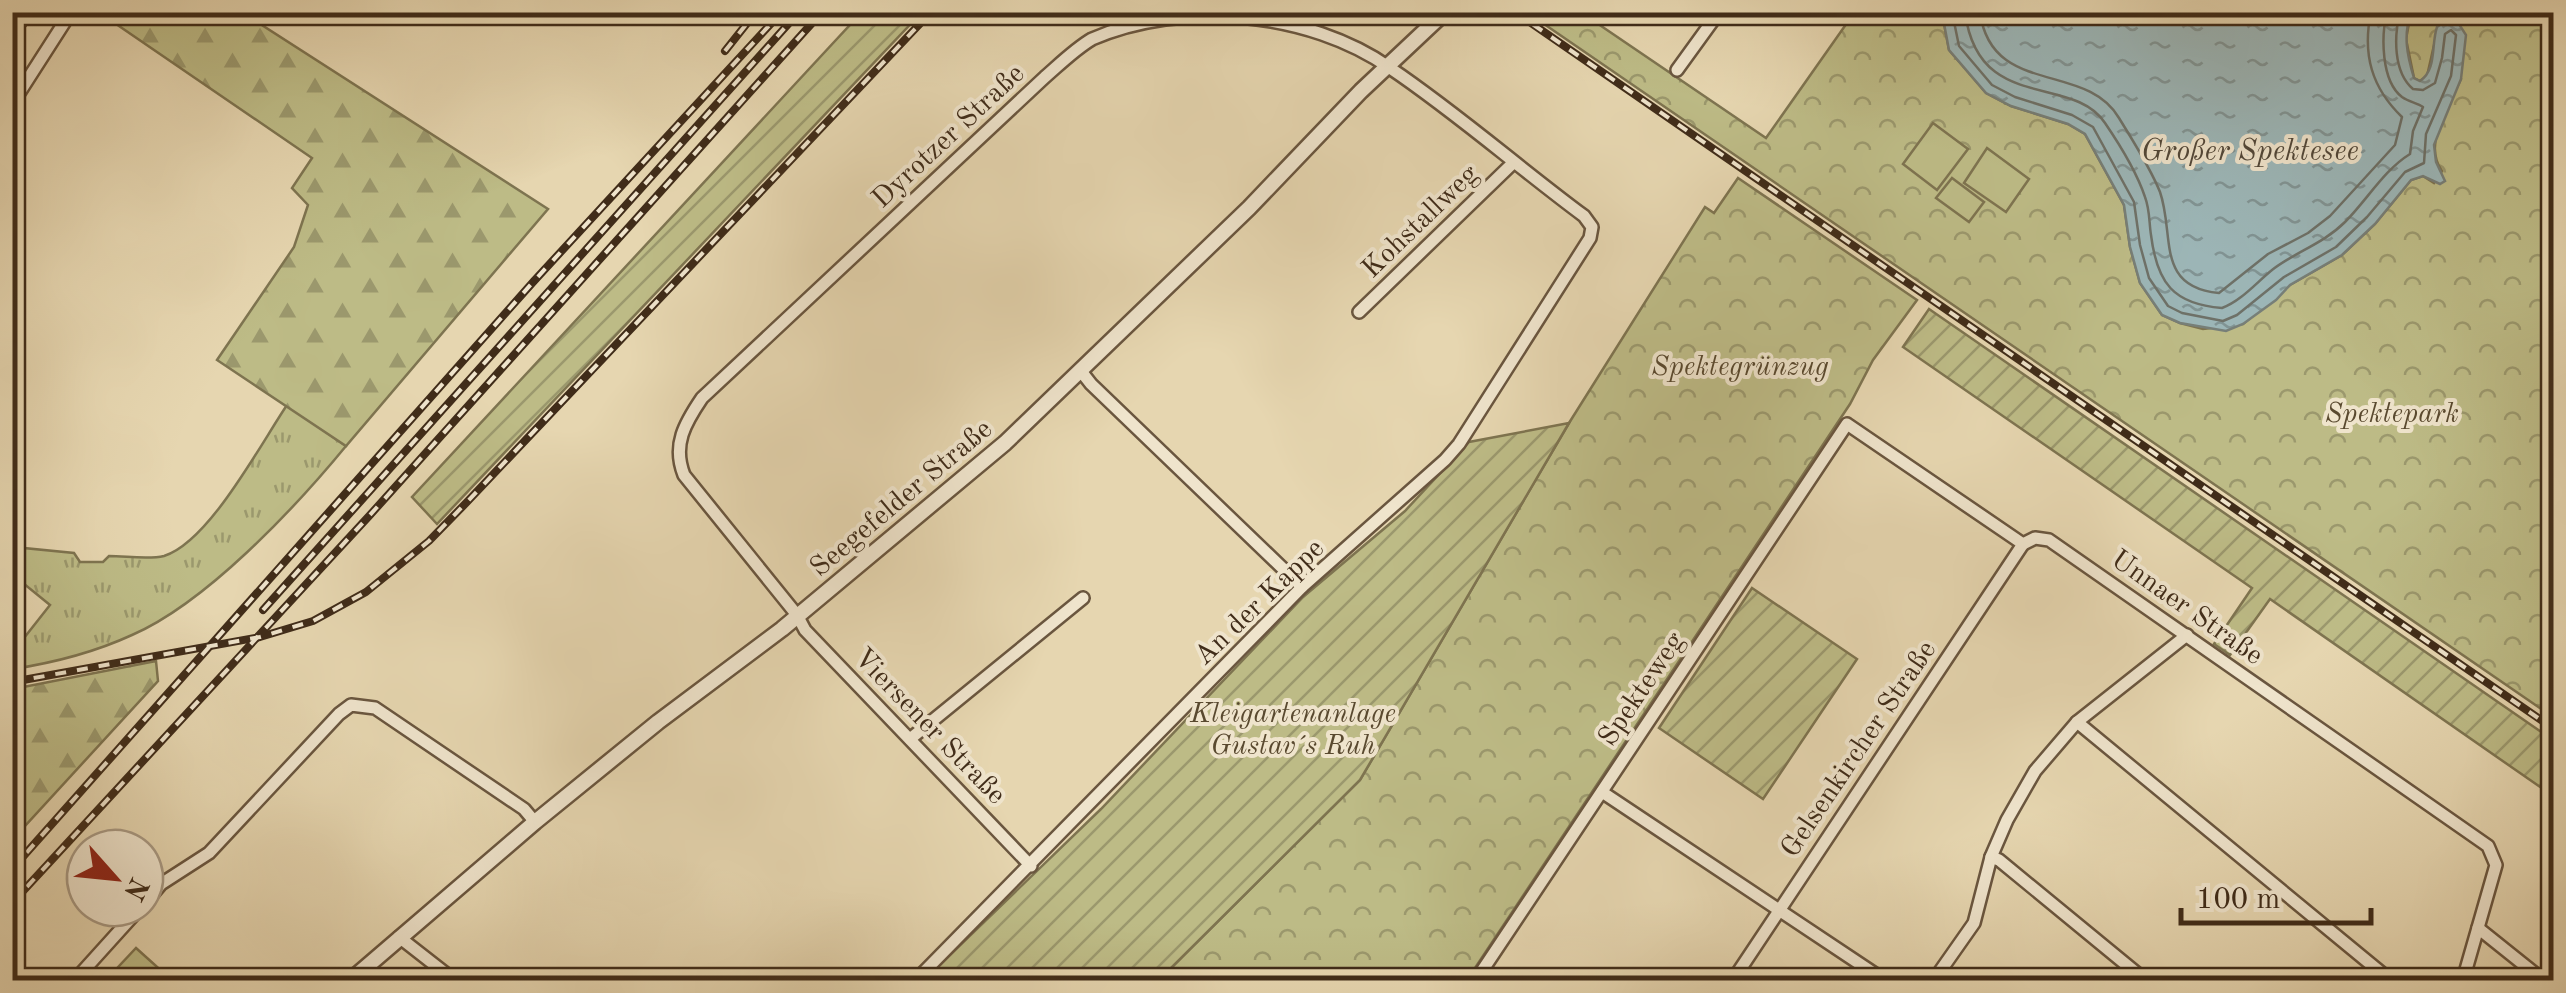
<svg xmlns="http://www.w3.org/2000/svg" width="2566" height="993" viewBox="0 0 2566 993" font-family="'Old Standard TT',serif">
<defs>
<pattern id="grass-tufts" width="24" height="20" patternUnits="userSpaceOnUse" patternTransform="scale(2.5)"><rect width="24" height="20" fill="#bdbb86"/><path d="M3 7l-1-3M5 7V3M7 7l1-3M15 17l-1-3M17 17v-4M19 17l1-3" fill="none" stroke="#9b986d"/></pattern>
<pattern id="forest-firs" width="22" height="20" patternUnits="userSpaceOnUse" patternTransform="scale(2.5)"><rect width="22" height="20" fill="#bdbb86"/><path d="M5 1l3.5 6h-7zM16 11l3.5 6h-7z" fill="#9b986d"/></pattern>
<pattern id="park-crowns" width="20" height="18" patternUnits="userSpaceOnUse" patternTransform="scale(2.5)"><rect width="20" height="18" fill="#bdbb86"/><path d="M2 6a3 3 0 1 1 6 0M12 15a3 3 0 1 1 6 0" fill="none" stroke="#9b986d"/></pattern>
<pattern id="garden-furrows" width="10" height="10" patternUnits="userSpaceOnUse" patternTransform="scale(2.5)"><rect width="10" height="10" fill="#bdbb86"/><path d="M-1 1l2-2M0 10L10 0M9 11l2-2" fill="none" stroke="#9b986d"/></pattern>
<pattern id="water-ripples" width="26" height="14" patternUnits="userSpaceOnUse" patternTransform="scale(2.5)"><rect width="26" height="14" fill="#9cb6b7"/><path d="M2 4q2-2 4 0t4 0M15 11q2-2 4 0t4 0" fill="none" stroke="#819494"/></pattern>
</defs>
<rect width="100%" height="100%" fill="#e6d6b0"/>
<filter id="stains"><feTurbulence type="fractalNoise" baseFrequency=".002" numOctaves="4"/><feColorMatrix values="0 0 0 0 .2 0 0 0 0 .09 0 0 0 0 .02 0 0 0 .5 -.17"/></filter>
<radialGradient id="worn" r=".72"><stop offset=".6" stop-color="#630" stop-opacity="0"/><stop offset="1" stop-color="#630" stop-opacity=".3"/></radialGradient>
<path fill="url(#grass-tufts)" stroke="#7e7450" stroke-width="2.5" d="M 287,405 L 346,446 C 295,508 206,603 132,635 C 95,652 52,663 13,669 L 13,652 L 50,605 L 13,575 L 13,547 L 74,553 L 80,562 L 103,562 L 109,556 C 126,556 148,560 164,556 C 209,542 260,445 287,405 Z"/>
<g fill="url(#forest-firs)" stroke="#7e7450" stroke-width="2.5">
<polygon points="100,13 243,13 548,209 346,446 217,360 294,247 308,205 292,188 312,158"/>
<polygon points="156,661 158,681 13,839 13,689"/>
</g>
<g fill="url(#park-crowns)" stroke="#7e7450" stroke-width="2.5">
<path d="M 1528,13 L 1582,13 L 1766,138 L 1854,13 L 1942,13 L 1949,50 L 1986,93 L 2011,106 L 2068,124 L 2085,134 L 2124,205 L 2130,247 L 2140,283 L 2162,315 L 2180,323 L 2203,329 L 2243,324 L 2290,285 L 2342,255 L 2375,224 L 2411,180 L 2423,176 L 2434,183 L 2442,171 C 2422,144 2449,106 2461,79 L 2434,45 L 2427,76 L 2420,81 L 2414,78 L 2406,39 L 2411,13 L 2553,13 L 2553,717 Z"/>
<polygon points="1738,178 1917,300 1873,360 1850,404 1467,980 1159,980 1360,780 1569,423 1705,207 1714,213"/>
</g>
<g fill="url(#garden-furrows)" stroke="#7e7450" stroke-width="2.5">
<polygon points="861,13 921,13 437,524 412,497"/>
<polygon points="1929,309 2553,740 2553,796 2270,599 2230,655 2214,644 2252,588 1903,347"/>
<polygon points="1569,423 1360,780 1159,980 924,980 1101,809 1303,597 1405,511 1469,442"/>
<polygon points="1752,588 1857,659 1763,799 1659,728"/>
</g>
<g fill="#bdbb86" stroke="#7e7450" stroke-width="2.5">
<polygon points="1933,123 1968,149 1937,190 1903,164"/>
<polygon points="1987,148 2029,179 2006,212 1964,183"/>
<polygon points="1952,178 1984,202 1969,222 1936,198"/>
<polygon points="136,948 165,974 159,980 106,980"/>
</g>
<path fill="url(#water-ripples)" stroke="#777f78" stroke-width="2.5" d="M 1942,13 L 2411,13 C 2403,35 2407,55 2414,78 L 2420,81 C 2437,70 2431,44 2437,27 L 2446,21 L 2457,21 L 2466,35 L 2461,79 L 2434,145 L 2436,162 L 2445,181 L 2440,184 L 2423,176 L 2411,180 L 2375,224 L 2342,255 L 2290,285 L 2276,300 L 2243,324 L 2226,331 L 2180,323 L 2162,315 L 2140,283 L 2130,247 L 2124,205 L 2085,134 L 2068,124 L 2011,106 L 1986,93 L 1949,50 Z"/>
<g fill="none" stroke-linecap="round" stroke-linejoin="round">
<g stroke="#6e7168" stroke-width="2.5">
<path d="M 1952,12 L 1959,46 L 1992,85 L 2015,97 L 2072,115 L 2093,127 L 2134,202 L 2140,245 L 2149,278 L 2168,306 L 2182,313 L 2223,321 L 2237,315 L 2284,277 L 2336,247 L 2367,217 L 2405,172 L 2424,163 L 2426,134 L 2451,76 L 2456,35 L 2451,30 L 2445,34 L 2442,58 L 2435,83 L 2423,90 L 2413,89 C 2393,72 2394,36 2400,12"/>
<path d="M 1965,12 C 1978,114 2072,73 2105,123 C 2120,145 2137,173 2145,197 C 2150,210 2149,223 2151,235 C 2157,283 2173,304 2222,308 C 2241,301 2256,283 2272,270 C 2295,252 2323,244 2345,222 C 2367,200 2384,170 2410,154 L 2413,131 L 2423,107 C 2417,103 2409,102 2402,97 C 2381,81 2381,36 2387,12"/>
<path d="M 1980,12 C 1991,97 2086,61 2119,118 C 2133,141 2150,167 2160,192 C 2175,235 2155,287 2219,293 L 2268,254 L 2308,233 L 2330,216 L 2395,145 L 2402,117 C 2372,88 2362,55 2371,12"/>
</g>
<g stroke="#6a563f" stroke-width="16">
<g id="minor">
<polyline points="1677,70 1719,12"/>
<polyline points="12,104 71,12"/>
<polyline points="1359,312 1513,163"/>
<polyline points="1080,370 1091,384 1302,587"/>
<polyline points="2077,722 2390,980"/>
<polyline points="910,739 1083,598"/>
<polyline points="1602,792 1884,980"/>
<polyline points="1991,857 1999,860 2145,980"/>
<polyline points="145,903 161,884 209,853 339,714 351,705 375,708 524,809 535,822"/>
<polyline points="2478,928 2543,980"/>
<polyline points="399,937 454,980"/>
<polyline points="75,980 140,908"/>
<path d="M 916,980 L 1302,587 L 1445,460 L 1459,444 L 1590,238 L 1592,227 L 1584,216 C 1519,168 1457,113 1390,68 C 1309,11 1182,0 1092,39 C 1075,49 1060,64 1045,77 L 702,398 C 685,423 672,445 684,475 L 797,615 L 805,630 L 1031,866"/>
<polyline points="1476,980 1847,424 2023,544 2035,538 2049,540 2488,846 2496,865 2463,980"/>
<polyline points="1733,980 2023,544"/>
<polyline points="1934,980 1974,923 1991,857 2007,820 2035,771 2077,722 2187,635"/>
</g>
</g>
<g stroke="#6a563f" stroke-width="19">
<polyline id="tertiary" points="351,980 535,822 658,722 782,629 1005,443 1249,208 1361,91 1445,12"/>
</g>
<use href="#minor" stroke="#efe4cc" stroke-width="11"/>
<use href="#tertiary" stroke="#efe4cc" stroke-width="14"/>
<g stroke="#402c19" stroke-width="8">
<g id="rail">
<polyline points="1515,12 2554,729"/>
<polyline points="12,42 31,12"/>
<polyline points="725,51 756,12"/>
<polyline points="263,610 799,12"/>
<polyline points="12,682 260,637 313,621 366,592 429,541 466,503 931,12"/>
<polyline points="12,869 534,281 777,17"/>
<polyline points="12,903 370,515 822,12"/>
</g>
</g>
<use href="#rail" stroke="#efe4cc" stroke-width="4" stroke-dasharray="11" stroke-linecap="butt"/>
</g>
<g text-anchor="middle" stroke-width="8" stroke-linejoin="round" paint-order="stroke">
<g font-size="28" fill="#402c19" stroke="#efe4cc">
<text transform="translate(947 135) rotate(-43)" y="10">Dyrotzer Straße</text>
<text transform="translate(1419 220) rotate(-44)" y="10">Kohstallweg</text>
<text transform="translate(900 497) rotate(-40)" y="10">Seegefelder Straße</text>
<text transform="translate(1258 601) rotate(-44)" y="10">An der Kappe</text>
<text transform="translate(2188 606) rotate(35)" y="10">Unnaer Straße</text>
<text transform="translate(1640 688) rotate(-56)" y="10">Spekteweg</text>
<text transform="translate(931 725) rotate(46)" y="10">Viersener Straße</text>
<text transform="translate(1857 748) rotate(-56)" y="10">Gelsenkircher Straße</text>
</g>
<g font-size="28" font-style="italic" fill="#59492f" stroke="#efe4cc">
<text x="1740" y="375">Spektegrünzug</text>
<text x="2392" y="422">Spektepark</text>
<text x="1293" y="722">Kleigartenanlage<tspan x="1293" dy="32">Gustav´s Ruh</tspan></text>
</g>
<g font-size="30" font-style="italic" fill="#524839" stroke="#efe4cc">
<text x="2250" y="160">Großer Spektesee</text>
</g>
</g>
<rect width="2566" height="993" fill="none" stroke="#e6d6b0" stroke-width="50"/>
<rect x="15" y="15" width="2536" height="963" fill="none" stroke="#402c19" stroke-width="5"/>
<rect x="25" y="25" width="2516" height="943" fill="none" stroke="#402c19" stroke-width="2.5"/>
<g transform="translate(115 878) rotate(117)"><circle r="48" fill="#efe4cc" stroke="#a99a84" stroke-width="2.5"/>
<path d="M0-8L18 38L0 25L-18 38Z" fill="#8f2418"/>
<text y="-15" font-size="28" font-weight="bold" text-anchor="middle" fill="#402c19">N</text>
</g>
<path d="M2181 908v15h190v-15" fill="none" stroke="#402c19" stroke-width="5"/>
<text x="2196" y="908" font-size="30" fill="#402c19" stroke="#efe4cc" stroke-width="8" paint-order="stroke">100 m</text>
<rect width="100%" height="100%" filter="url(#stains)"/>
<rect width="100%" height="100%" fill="url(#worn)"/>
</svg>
